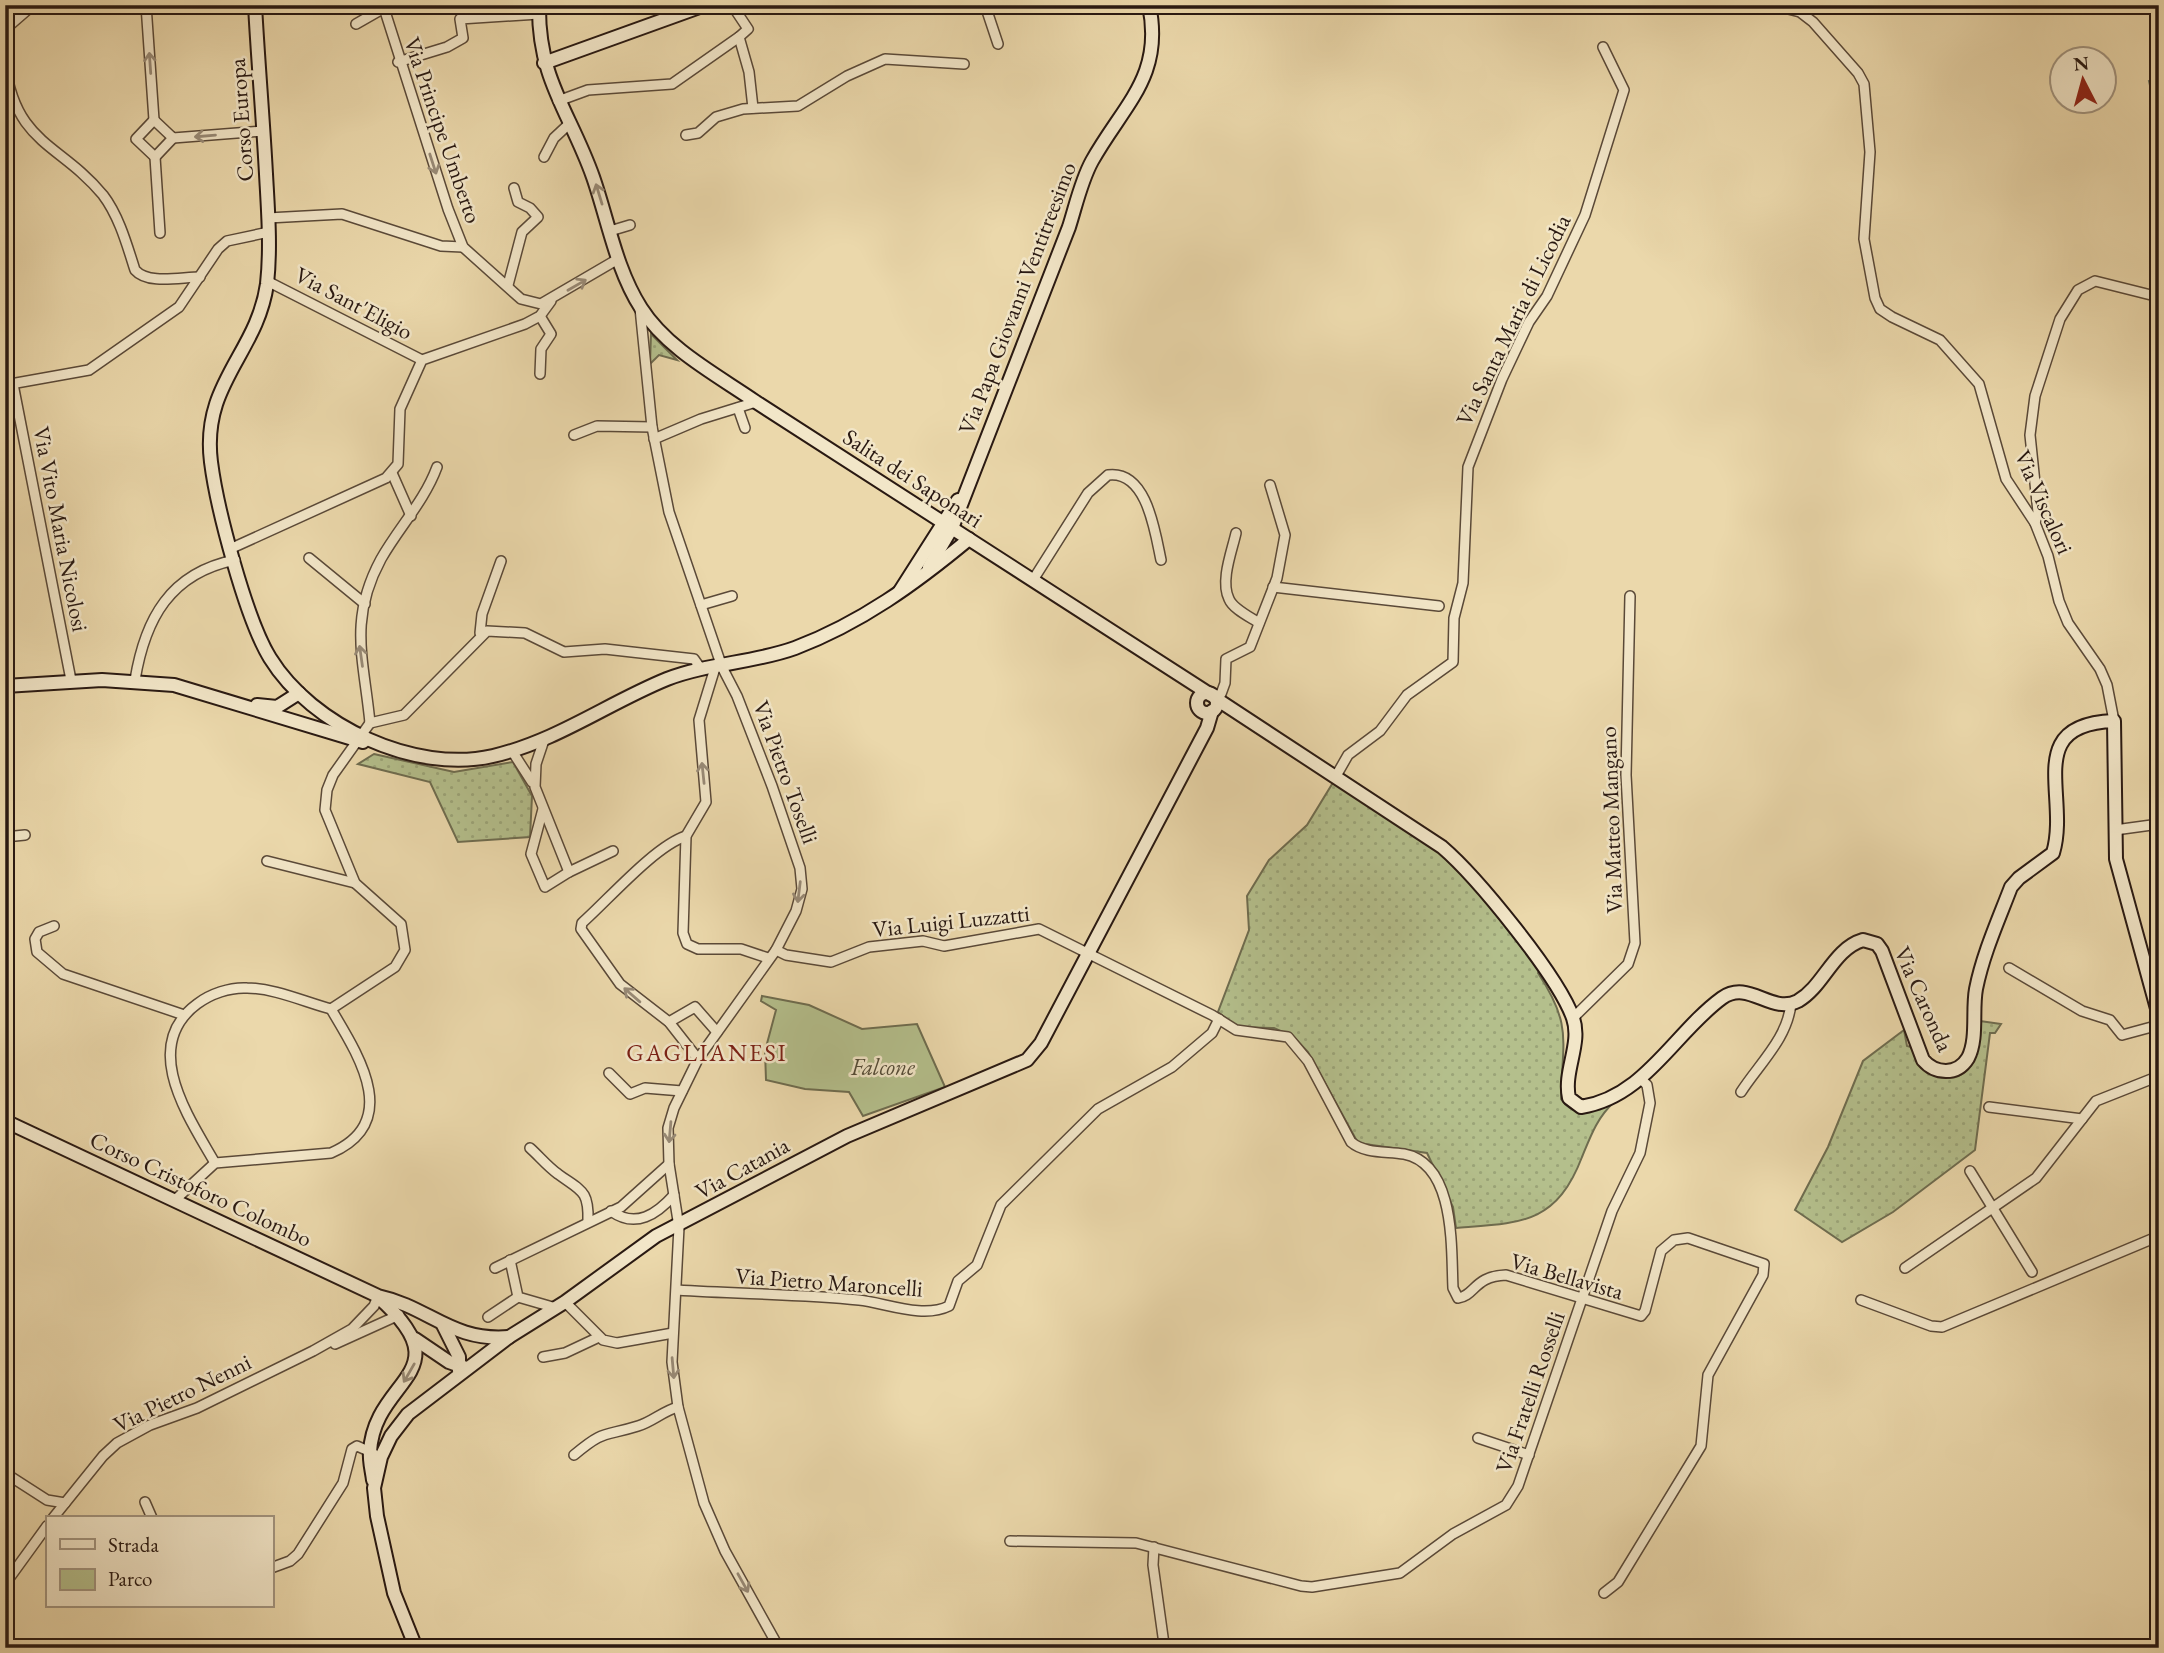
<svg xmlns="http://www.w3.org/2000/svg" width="2164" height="1653" viewBox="0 0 2164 1653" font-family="'EB Garamond',serif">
<defs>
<pattern id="grass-dots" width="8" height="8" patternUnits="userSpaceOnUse" patternTransform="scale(1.75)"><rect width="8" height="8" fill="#b4bf8c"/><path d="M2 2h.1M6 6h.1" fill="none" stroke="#9ba478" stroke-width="1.8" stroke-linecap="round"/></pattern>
<pattern id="water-waves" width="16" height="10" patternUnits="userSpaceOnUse" patternTransform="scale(1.75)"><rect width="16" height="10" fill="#99bba3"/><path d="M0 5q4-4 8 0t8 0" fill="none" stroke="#84a08b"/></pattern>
</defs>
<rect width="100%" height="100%" fill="#ebd8ab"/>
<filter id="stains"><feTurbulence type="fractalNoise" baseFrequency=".00286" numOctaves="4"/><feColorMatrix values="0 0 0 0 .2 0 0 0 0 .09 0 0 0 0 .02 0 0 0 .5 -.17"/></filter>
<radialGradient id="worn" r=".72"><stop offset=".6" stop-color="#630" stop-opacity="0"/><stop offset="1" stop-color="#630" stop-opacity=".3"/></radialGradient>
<g fill="url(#grass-dots)" stroke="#6e6c4f" stroke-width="2">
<polygon points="651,334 677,360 659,355 650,364"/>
<polygon points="374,754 454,772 513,762 532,796 530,837 458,842 430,782 358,764"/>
<path d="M 1334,781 L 1452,860 L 1540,970 L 1538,973 C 1573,1026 1562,1041 1561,1099 C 1574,1120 1596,1108 1614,1102 C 1597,1118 1591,1135 1582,1157 C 1556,1225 1520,1223 1456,1228 L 1453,1207 L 1427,1153 L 1358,1143 L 1308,1052 L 1294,1037 L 1274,1028 L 1237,1027 L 1218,1012 L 1249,930 L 1247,896 L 1269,860 L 1307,825 Z"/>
<path d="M 1980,1021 L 2001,1024 L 1995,1033 L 1990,1033 L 1975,1150 L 1893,1212 L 1842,1242 L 1795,1210 L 1828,1147 L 1863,1061 L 1904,1030 L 1907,1046 L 1911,1047 C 1922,1074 1957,1094 1974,1060 C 1980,1049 1979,1033 1980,1021 Z"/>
</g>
<polygon fill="#b4bf8c" stroke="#6e6c4f" stroke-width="2" points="762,996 809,1005 862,1029 917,1024 945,1087 863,1116 849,1092 805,1089 766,1080 765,1051 776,1010 761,1001"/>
<polygon fill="url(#water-waves)" stroke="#6c7a69" stroke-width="2" points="2159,79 2159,102 2154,103 2149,81"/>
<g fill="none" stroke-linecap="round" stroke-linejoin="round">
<g stroke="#5a4938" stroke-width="12">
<g id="street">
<polyline points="146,5 154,120"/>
<polyline points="383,5 448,209 463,247 521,299 541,304 618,259"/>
<polyline points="732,5 748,29 739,37 749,72 753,108"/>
<polyline points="985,5 998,44"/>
<polyline points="1773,5 1800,12 1813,22 1858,73 1864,84 1870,152 1864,239 1875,298 1880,309 1892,317 1940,340 1979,384 2006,479 2035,523 2048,556 2059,601 2068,623 2100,669 2107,685 2114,721"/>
<polyline points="356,24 384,8"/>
<polyline points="5,36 10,25 33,5"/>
<polyline points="398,62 447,47 463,38 460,19 539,14"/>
<path d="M 5,64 C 16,145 60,143 103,195 C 119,216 127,245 135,270 C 148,285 181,277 200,277"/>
<polyline points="558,101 588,90 672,84 739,37"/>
<polyline points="154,120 173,138 263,131"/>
<polyline points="154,120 136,139 155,157 173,138"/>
<polyline points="686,135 698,133 716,117 743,109 798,106 847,76 885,59 964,64"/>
<polyline points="155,157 160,233"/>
<polyline points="544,157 554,138 569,124"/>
<polyline points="268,218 342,214 441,246 463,247"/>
<polyline points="610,231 630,225"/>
<polyline points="267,281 422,360"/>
<polyline points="508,285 522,232 538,217 530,208 518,202 514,188"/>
<polyline points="640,308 652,427 669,512 722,667 737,696 772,786 800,868 802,889 796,911 776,950 698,1059 674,1108 668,1128 669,1164 679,1227 672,1362 678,1407 704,1503 725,1551 779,1648"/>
<polyline points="540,316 551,334 541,349 540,374"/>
<polyline points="13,384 71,680"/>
<polyline points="5,385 89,370 179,307 218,249 227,241 269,232"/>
<polyline points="738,408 745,428"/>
<polyline points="574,435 597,426 652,427"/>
<polyline points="654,439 701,419 756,402"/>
<polyline points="392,473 411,516"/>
<polyline points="2035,523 2038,512 2030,435 2035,396 2060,319 2078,290 2095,281 2159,297"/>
<path d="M 1236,533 C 1232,551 1220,581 1229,599 C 1233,609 1250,617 1259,623"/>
<polyline points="232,548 386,478 398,464 400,409 422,360 525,324 540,316 551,301"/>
<polyline points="309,558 365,604"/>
<path d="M 1033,580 L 1088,493 L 1108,475 C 1147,470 1155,532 1161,560"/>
<polyline points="1273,587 1439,606"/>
<polyline points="701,605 732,596"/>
<polyline points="480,633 482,614 501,561"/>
<polyline points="715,668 699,720 706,802 686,836 683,933 687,944 698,949 741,949 768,958"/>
<path d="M 135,680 C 145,619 170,573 235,560"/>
<polyline points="1213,696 1221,694 1225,683 1226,659 1250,647 1277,578 1285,535 1270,485"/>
<polyline points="370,723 404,715 487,631 525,633 564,652 605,649 694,659 701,669"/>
<path d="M 370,723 C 364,660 348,620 381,559 C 399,527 424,502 437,467"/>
<polyline points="544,740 536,764 535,787 569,872 613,851"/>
<polyline points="512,751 532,782"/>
<polyline points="1336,776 1348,755 1380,731 1407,695 1453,662 1454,618 1463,583 1468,467 1502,379 1529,322 1547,296 1585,215 1624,90 1603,47"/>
<polyline points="543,809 531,854 545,887 569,872"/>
<polyline points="2115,830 2159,824"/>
<path d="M 686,836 C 655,846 609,899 582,923 L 581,929 L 620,984 L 669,1022 L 698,1059"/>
<polyline points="5,837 25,835"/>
<polyline points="267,861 355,883"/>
<polyline points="54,926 39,932 35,939 37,952 63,974 184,1015"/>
<path d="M 776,950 L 786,955 L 831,962 L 869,947 L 923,941 L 944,946 L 1039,929 L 1212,1015 L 1236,1030 L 1288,1037 L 1308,1061 L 1351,1142 C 1365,1154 1387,1151 1404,1154 C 1456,1164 1451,1249 1453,1288 L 1458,1298 C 1475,1296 1474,1276 1506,1275 L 1641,1316 L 1645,1311 L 1661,1251 L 1674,1240 L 1688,1238 L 1764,1264 L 1763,1275 L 1708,1375 L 1701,1446 L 1618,1582 L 1604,1593"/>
<polyline points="2009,968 2082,1011 2110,1020 2122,1035 2159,1025"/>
<polyline points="1573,1018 1628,964 1635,943 1626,775 1630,596"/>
<polyline points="669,1022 695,1007 717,1032"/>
<polyline points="609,1073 630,1094 645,1088 682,1091"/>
<path d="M 1741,1092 C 1759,1064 1788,1038 1791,1003"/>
<polyline points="1989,1107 2082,1119"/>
<path d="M 530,1148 C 539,1156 548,1167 558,1174 C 581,1191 589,1190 588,1221"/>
<path d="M 215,1163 C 190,1119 139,1047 197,1004 C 210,994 230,987 247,988 C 274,988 305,1002 331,1009"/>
<polyline points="1970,1171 2032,1272"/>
<path d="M 176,1199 L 215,1163 L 331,1153 C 402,1122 359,1056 331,1009 L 395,967 L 405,950 L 401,924 L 355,883 L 325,810 L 327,790 L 333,775 L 370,723"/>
<path d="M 611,1211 C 636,1229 657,1214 674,1195"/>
<polyline points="510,1260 518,1297 556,1308"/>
<polyline points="495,1268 621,1207 669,1164"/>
<polyline points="1905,1268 2036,1178 2096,1101 2159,1076"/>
<path d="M 677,1290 C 738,1294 799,1294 859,1300 C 886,1303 923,1319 949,1306 L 958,1281 L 977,1265 L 1001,1205 L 1098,1109 L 1172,1067 L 1212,1033 L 1219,1019"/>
<polyline points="1861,1300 1931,1326 1942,1327 2159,1236"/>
<polyline points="565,1302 603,1340 617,1343 673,1333"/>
<polyline points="488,1317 518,1297"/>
<polyline points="335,1344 399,1315"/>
<polyline points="543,1357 565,1353 599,1337"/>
<polyline points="1478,1438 1529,1455"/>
<path d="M 574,1455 C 605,1429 603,1437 638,1426 C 652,1422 663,1411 678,1407"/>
<polyline points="5,1473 47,1500 65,1503"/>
<polyline points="145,1502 152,1518"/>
<polyline points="53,1518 103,1456 117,1443 150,1425 197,1408 313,1351 352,1329 374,1306 378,1296"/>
<polyline points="1010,1541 1136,1543 1301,1586 1312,1587 1400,1573 1453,1534 1506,1505 1518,1486 1612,1211 1640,1153 1650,1103 1647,1085 1640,1078"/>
<polyline points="1154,1547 1153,1565 1164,1644 1168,1648"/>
<polyline points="271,1568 290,1561 298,1554 343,1483 352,1449 357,1446 373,1453"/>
<polyline points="5,1584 47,1526"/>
</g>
</g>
<g stroke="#291912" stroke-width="16">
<g id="secondary">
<path d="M 255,5 C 258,61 263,118 266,174 C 268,210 271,248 267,284 C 257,354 201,383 211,462 C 217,509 246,619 270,658 C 312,726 415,774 493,756 C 557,741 608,703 667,679 C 708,663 754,663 795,648 C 861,623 916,583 969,539"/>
<path d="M 539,5 C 538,80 570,112 593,177 C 608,220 616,269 641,308 C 667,349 717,375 756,402 L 1211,695"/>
<polyline points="544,63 705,5"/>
<path d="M 929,567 L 952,528 L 1069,227 C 1076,205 1081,181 1092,161 C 1124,104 1164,76 1149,5"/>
<polyline points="900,591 958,500"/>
<polyline points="5,686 102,680 174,685 363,742"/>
<circle cx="1207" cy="703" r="10"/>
<path d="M 1215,698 L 1442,847 C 1477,877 1558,976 1573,1018 C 1582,1044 1563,1071 1569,1098 L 1581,1107 C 1645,1097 1674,1033 1722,998 C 1749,979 1771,1015 1798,1001 C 1824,986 1833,949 1863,940 L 1877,944 L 1882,951 L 1923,1060 C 1935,1074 1957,1076 1968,1058 C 1978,1039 1972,1010 1976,989 C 1983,954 1998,921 2011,887 L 2019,878 L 2053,853 C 2070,796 2022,724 2114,721 L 2116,859 L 2159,1016"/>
<polyline points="257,705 277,707 299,693"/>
<path d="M 5,1121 L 378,1296 C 429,1307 452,1342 509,1337"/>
<polyline points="443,1325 459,1357 459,1371"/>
<polyline points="415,1339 449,1362 466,1368"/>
<path d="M 373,1480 C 372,1471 369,1461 370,1452 C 374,1377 465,1374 378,1297"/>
<polyline points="416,1648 394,1593 377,1516 374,1488 381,1457 391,1436 408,1414 509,1337 565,1302 656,1236 847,1136 1027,1060 1041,1043 1207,728 1212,711"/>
</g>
</g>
<use href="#street" stroke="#f2e6c8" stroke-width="9"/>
<use href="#secondary" stroke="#f2e6c8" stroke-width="12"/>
</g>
<defs><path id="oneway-shaft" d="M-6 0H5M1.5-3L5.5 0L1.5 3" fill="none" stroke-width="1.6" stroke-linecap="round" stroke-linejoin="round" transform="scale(1.75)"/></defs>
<g stroke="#988a76">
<use href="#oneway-shaft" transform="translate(150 63) rotate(-94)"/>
<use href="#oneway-shaft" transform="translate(205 136) rotate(175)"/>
<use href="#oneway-shaft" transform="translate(433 164) rotate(72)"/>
<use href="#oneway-shaft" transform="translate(599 194) rotate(-107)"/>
<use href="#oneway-shaft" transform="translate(577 285) rotate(-30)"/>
<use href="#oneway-shaft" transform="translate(361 656) rotate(-98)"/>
<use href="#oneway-shaft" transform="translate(703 773) rotate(-96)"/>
<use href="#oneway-shaft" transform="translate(799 892) rotate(97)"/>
<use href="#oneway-shaft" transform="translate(632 995) rotate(-139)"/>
<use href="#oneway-shaft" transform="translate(670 1132) rotate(95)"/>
<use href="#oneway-shaft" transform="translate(673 1368) rotate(85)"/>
<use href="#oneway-shaft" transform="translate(409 1373) rotate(120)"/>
<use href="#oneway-shaft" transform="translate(743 1583) rotate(61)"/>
</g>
<g text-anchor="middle" stroke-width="5" stroke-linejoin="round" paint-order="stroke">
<g font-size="23" fill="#291912" stroke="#f2e6c8">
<text transform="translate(241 120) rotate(-94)" y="8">Corso Europa</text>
<text transform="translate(443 130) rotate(71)" y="8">Via Principe Umberto</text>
<text transform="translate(1017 298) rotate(-69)" y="8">Via Papa Giovanni Ventitreesimo</text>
<text transform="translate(354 303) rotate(28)" y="8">Via Sant'Eligio</text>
<text transform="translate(1513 320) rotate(-64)" y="8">Via Santa Maria di Licodia</text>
<text transform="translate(913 478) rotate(33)" y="8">Salita dei Saponari</text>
<text transform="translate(2044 502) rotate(66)" y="8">Via Viscalori</text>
<text transform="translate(61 529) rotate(79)" y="8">Via Vito Maria Nicolosi</text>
<text transform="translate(786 772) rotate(70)" y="8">Via Pietro Toselli</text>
<text transform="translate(1611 820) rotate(-92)" y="8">Via Matteo Mangano</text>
<text transform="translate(951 921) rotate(-6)" y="8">Via Luigi Luzzatti</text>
<text transform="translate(1924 999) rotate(66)" y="8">Via Caronda</text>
<text transform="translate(742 1168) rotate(-29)" y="8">Via Catania</text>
<text transform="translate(201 1189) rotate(25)" y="8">Corso Cristoforo Colombo</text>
<text transform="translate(1567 1276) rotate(16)" y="8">Via Bellavista</text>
<text transform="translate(829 1282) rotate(4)" y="8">Via Pietro Maroncelli</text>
<text transform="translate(1530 1392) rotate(-71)" y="8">Via Fratelli Rosselli</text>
<text transform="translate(182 1393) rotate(-26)" y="8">Via Pietro Nenni</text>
</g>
<g font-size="23" font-style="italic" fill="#534b37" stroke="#f2e6c8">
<text x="883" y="1075">Falcone</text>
</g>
<g font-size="24" letter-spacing="2" fill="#7a1f14" stroke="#f2e6c8">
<text x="707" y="1061">GAGLIANESI</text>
</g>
</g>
<rect width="2164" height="1653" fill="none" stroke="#ebd8ab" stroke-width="28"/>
<rect x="7" y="7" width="2150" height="1639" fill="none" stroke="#291912" stroke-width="3.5"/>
<rect x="14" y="14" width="2136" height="1625" fill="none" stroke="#291912" stroke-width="2"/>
<rect x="46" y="1516" width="228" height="91" fill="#f2e6c8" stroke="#a2947f" stroke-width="2"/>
<rect x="60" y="1539" width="35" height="10" fill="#f2e6c8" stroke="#a2947f" stroke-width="2"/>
<text x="108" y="1552" font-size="21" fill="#291912">Strada</text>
<rect x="60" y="1569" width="35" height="21" fill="#b4bf8c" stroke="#a2947f" stroke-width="2"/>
<text x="108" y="1586" font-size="21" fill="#291912">Parco</text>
<g transform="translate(2083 80) rotate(354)"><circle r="33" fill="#f2e6c8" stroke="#a2947f" stroke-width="2"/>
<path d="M0-5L12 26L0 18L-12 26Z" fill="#8f2418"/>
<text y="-10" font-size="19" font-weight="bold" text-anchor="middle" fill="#291912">N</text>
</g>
<rect width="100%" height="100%" filter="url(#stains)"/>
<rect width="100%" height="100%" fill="url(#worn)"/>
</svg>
